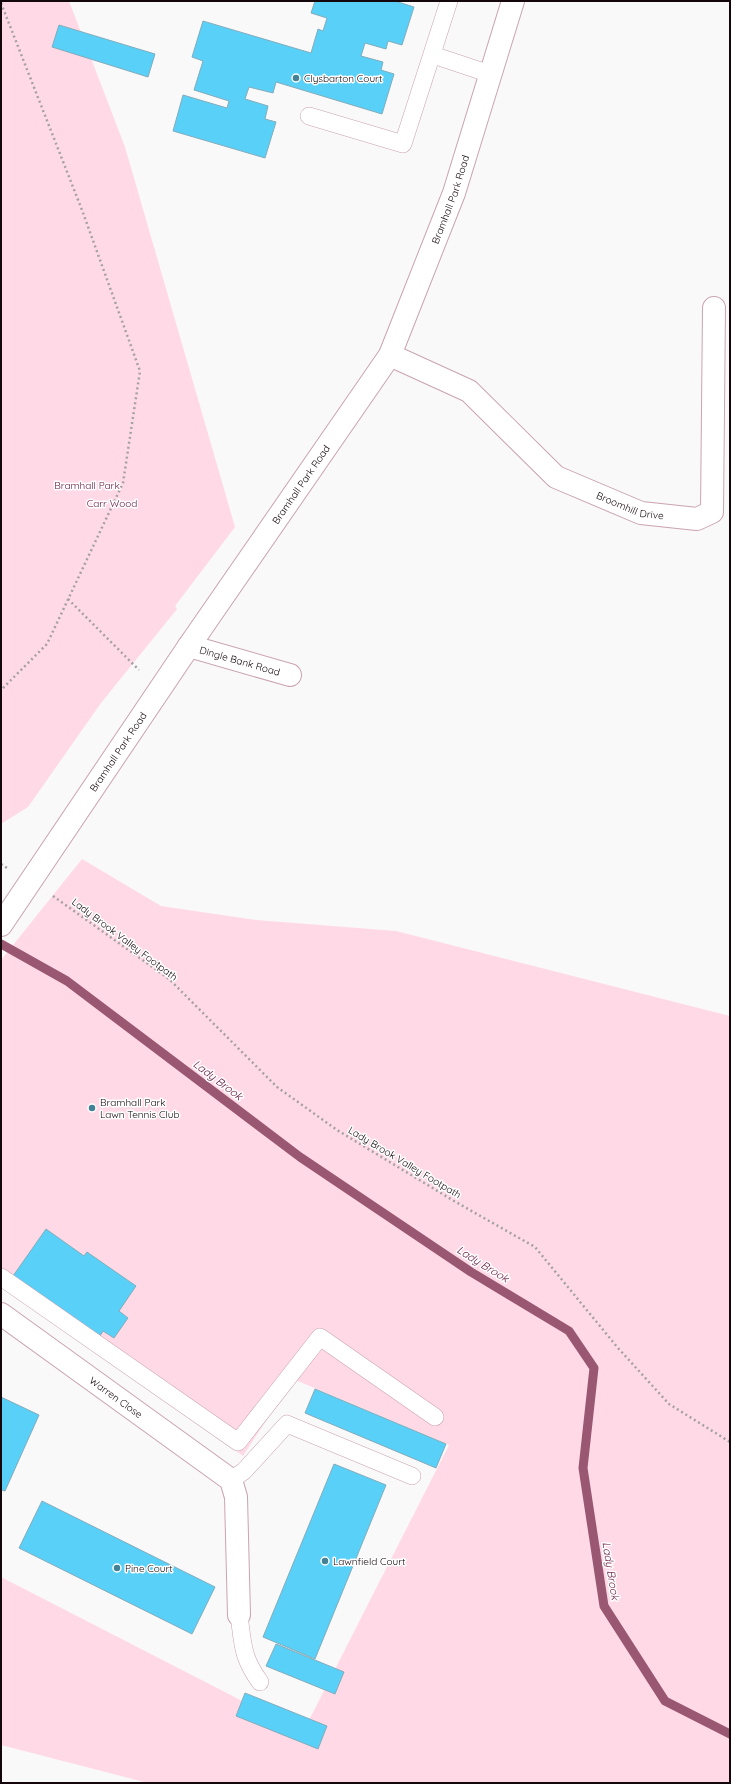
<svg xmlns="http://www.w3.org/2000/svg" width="731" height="1784" viewBox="0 0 731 1784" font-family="Quicksand,sans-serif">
<rect width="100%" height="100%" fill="#f9f9f9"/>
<g fill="#ffdae6">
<polygon points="1,1 69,1 125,147 235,527 175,606 177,609 101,703 28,807 1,824"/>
<polygon points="82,859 161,906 256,920 396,931 730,1016 730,1783 148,1783 1,1745 1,1577 303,1732 449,1445 293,1379 243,1456 1,1283 1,960"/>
</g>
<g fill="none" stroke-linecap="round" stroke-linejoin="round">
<polyline stroke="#9a5772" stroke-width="9" points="1,944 67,981 300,1157 471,1272 569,1331 594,1368 583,1468 604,1606 665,1701 730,1734"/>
</g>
<g fill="#59d0f7" stroke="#83acbb">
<polygon points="315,1 395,1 414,7 402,45 388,41 386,49 365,43 361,56 383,62 381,70 394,74 382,114 276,82 273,93 249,87 245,99 268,106 265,119 276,122 265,158 173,131 183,95 227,108 229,101 194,90 203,61 192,57 203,21 311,53 318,29 323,31 327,18 311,13"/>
<polygon points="59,25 155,54 148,77 52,47"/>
<polygon points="46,1229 84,1256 87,1252 136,1286 119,1311 128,1318 114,1338 103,1331 100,1336 13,1276"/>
<polygon points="315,1389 446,1444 436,1468 305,1413"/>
<polygon points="1,1397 39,1415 5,1491 1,1490"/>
<polygon points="334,1464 386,1485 315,1659 263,1637"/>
<polygon points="42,1501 215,1587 192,1634 19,1548"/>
<polygon points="276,1644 344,1672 335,1694 266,1666"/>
<polygon points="245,1693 327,1726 318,1749 236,1716"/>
</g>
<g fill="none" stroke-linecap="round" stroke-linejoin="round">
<g stroke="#caa3b1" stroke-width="18">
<g id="lane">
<polyline points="433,55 490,74"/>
<polyline points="309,116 403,144 449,1"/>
<polyline points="1,1277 238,1442 320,1337 435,1417"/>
<polyline points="231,1480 244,1471 287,1424 412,1476"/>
<path d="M 239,1615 C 243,1645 242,1657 260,1682"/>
</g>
</g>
<g stroke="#caa3b1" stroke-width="24">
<g id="street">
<path id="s1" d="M 390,355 L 469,391 L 556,477 L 641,513 L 697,519 L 712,512 L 714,308"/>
<path id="s2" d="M 189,646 L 290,675"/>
<path id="s3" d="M 1,925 L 189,646 L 390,355 L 454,193 L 513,1"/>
<path id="s4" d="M 1,1314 L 231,1480 L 236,1497 L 239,1615"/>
</g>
</g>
<g stroke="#a5a1a2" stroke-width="2.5" stroke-dasharray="2 3" stroke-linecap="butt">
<polyline points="1,3 82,210 140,371 123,483 47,644 1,690"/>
<polyline points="68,599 139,670"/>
<polyline points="1,864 7,868"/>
<polyline points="53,896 169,979 277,1087 337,1130 454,1201 535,1247 618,1348 669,1404 730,1442"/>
</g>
<use href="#lane" stroke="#fff" stroke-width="17"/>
<use href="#street" stroke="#fff" stroke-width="22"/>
</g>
<g fill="#438197" stroke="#fff" stroke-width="1.5">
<circle cx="296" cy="78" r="4"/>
<circle cx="92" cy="1108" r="4"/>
<circle cx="325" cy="1561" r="4"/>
<circle cx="117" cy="1568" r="4"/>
</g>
<g text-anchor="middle" stroke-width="3" stroke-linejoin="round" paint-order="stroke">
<g font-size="10" fill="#14070c" stroke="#fff" text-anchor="start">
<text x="304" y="82">Clysbarton Court</text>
<text x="100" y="1106">Bramhall Park<tspan x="100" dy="12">Lawn Tennis Club</tspan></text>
<text x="333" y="1565">Lawnfield Court</text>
<text x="125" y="1572">Pine Court</text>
</g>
<g font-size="10" fill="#14070c" stroke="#fff">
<text dy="4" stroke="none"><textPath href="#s3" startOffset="857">Bramhall Park Road</textPath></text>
<text dy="4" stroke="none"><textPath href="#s3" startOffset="533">Bramhall Park Road</textPath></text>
<text dy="4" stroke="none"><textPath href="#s1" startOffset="289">Broomhill Drive</textPath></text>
<text dy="4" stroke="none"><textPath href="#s2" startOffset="53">Dingle Bank Road</textPath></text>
<text dy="4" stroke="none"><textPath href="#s3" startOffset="209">Bramhall Park Road</textPath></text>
<text transform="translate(125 939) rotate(37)" y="4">Lady Brook Valley Footpath</text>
<text transform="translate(405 1162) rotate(31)" y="4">Lady Brook Valley Footpath</text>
<text dy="4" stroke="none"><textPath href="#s4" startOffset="142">Warren Close</textPath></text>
</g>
<g font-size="10" fill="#63123a" stroke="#fff">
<text x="87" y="489">Bramhall Park</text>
<text x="112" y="507">Carr Wood</text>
</g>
<g font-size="11" font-style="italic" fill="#66153d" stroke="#fff">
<text transform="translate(218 1080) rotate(37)" y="4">Lady Brook</text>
<text transform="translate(483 1264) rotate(32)" y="4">Lady Brook</text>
<text transform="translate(611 1571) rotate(81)" y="4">Lady Brook</text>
</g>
</g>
<rect width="731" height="1784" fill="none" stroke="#14070c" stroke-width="4"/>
</svg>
